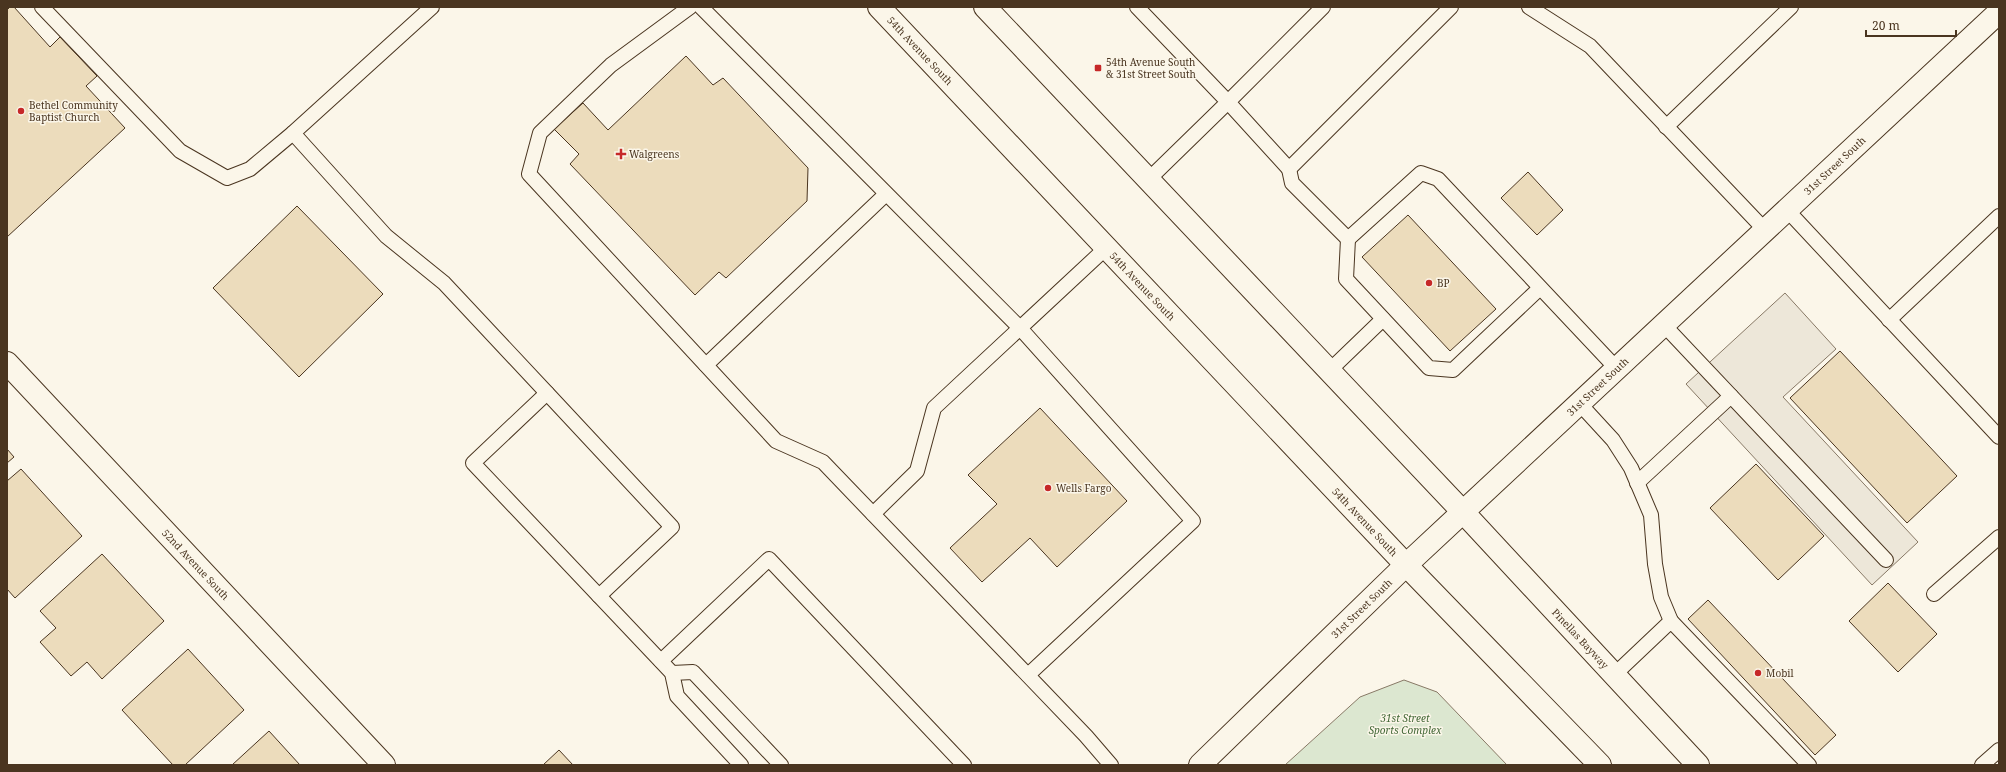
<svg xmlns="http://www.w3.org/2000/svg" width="2006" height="772" viewBox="0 0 2006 772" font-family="'Noto Serif',serif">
<rect width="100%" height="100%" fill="#fbf6e9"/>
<polygon fill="#dce7d0" stroke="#887966" points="1404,680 1437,692 1507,765 1285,765 1360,697"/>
<polygon fill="#ede7d9" stroke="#887966" points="1785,293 1836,349 1783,397 1918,542 1872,585 1686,384"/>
<g fill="#ecdcbc" stroke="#4a3520">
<polygon points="10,7 14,7 50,47 60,37 97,76 86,86 125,128 7,237 7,10"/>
<polygon points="686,56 713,85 723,78 808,168 807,201 726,278 719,272 695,295 570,164 579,154 554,129 583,103 608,130"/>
<polygon points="1528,172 1563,210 1537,235 1501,198"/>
<polygon points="297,206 383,294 299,377 213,288"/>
<polygon points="1408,215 1496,309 1450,351 1362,257"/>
<polygon points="1840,351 1957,476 1907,523 1790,398"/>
<polygon points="1040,408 1127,501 1057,567 1030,538 982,582 950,548 997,504 968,475"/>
<polygon points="7,449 14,457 7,463"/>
<polygon points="1756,464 1824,536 1778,580 1710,508"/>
<polygon points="21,469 82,536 15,598 7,589 7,481"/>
<polygon points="102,554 164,621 102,679 87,662 71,676 40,642 56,628 40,611"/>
<polygon points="1888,583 1937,634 1898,672 1849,621"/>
<polygon points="1708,600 1836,735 1815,755 1688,619"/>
<polygon points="188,649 244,710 185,765 173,765 122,710"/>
<polygon points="269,731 300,765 232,765"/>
<polygon points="559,750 573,765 543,765"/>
</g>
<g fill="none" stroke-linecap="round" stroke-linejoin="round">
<g stroke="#4a3520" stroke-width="16">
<g id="service">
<polyline points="42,7 180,151 227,178 250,169 293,133 386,236 444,283 547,393 473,463 672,673 677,696 741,765"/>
<polyline points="690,7 611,65 540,133 529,174 776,441 823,462 1086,736 1111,765"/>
<polyline points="701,7 1020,328 1193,521 1028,675"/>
<polyline points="1137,7 1228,102 1148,180"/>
<polyline points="1323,7 1228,102 1289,169 1451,7"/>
<polyline points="1529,7 1590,46 1765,230"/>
<polyline points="1666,127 1791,7"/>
<polyline points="293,133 432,7"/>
<polyline points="1289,169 1292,183 1348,239 1421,173 1438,179 1617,369"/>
<polyline points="1787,210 1999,437"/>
<polyline points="1348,239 1346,279 1429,368 1453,370 1540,288"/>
<polyline points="1889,320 1999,216"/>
<polyline points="1664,325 1886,560"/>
<polyline points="706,365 886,194"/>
<polyline points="1329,371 1383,319"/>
<polyline points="547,393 672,527 599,596"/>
<polyline points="1579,403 1613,440 1631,468 1651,515 1655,564 1661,597 1671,621"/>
<polyline points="1637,483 1731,396"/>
<polyline points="873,514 917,471 934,408 1106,248"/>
<polyline points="1934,594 1999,537"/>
<polyline points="661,661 769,559 964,765"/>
<polyline points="672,673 693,672 781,765"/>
<polyline points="1614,675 1671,621 1809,765"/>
<polyline points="1982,765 1999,750"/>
</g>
</g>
<g stroke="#4a3520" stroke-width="24">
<g id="minor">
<path id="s1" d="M 7,363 L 384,765"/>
</g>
</g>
<g stroke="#4a3520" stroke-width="24">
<g id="tertiary">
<path id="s2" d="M 1200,765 L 1406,565 L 1999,12"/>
</g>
</g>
<g stroke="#4a3520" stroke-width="24">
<g id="secondary">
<path id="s3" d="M 879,7 L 1406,565 L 1600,765"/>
<path id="s4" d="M 985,7 L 1463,512 L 1698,765"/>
</g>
</g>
<use href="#service" stroke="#fbf6e9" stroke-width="14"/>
<use href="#minor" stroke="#fbf6e9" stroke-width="22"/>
<use href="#tertiary" stroke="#fbf6e9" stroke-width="22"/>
<use href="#secondary" stroke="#fbf6e9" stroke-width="22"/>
</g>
<g fill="#c62828" stroke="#fbf6e9" stroke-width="1.5">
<rect x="1094" y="64" width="8" height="8" rx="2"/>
<circle cx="21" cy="111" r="4"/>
<path d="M619 148h4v4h4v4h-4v4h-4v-4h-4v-4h4z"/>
<circle cx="1429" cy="283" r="4"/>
<circle cx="1048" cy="488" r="4"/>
<circle cx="1758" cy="673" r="4"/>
</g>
<g text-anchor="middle" stroke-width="3" stroke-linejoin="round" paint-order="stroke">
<g font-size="10" fill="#4a3520" stroke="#fbf6e9">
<text dy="4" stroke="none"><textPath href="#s3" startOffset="60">54th Avenue South</textPath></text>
<text dy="4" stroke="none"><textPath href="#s2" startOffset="873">31st Street South</textPath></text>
<text dy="4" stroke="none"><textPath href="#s3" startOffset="384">54th Avenue South</textPath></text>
<text dy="4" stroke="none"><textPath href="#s2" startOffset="549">31st Street South</textPath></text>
<text dy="4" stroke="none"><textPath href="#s3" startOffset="708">54th Avenue South</textPath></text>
<text dy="4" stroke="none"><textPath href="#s1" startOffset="276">52nd Avenue South</textPath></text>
<text dy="4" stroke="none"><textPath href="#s2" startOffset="225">31st Street South</textPath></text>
<text dy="4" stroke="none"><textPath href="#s4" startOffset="868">Pinellas Bayway</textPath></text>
</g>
<g font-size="10" fill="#4a3520" stroke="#fbf6e9" text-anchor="start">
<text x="1106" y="66">54th Avenue South<tspan x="1106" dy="12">&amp; 31st Street South</tspan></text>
<text x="29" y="109">Bethel Community<tspan x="29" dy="12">Baptist Church</tspan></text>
<text x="629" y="158">Walgreens</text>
<text x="1437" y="287">BP</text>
<text x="1056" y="492">Wells Fargo</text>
<text x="1766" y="677">Mobil</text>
</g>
<g font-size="10" font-style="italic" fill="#436837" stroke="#fbf6e9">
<text x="1405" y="722">31st Street<tspan x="1405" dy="12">Sports Complex</tspan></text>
</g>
</g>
<rect width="2006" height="772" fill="none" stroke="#4a3520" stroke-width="16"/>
<path d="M1866 30v6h90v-6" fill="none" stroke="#4a3520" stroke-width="2"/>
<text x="1872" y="30" font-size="12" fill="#4a3520" stroke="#fbf6e9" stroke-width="3" paint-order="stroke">20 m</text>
</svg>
